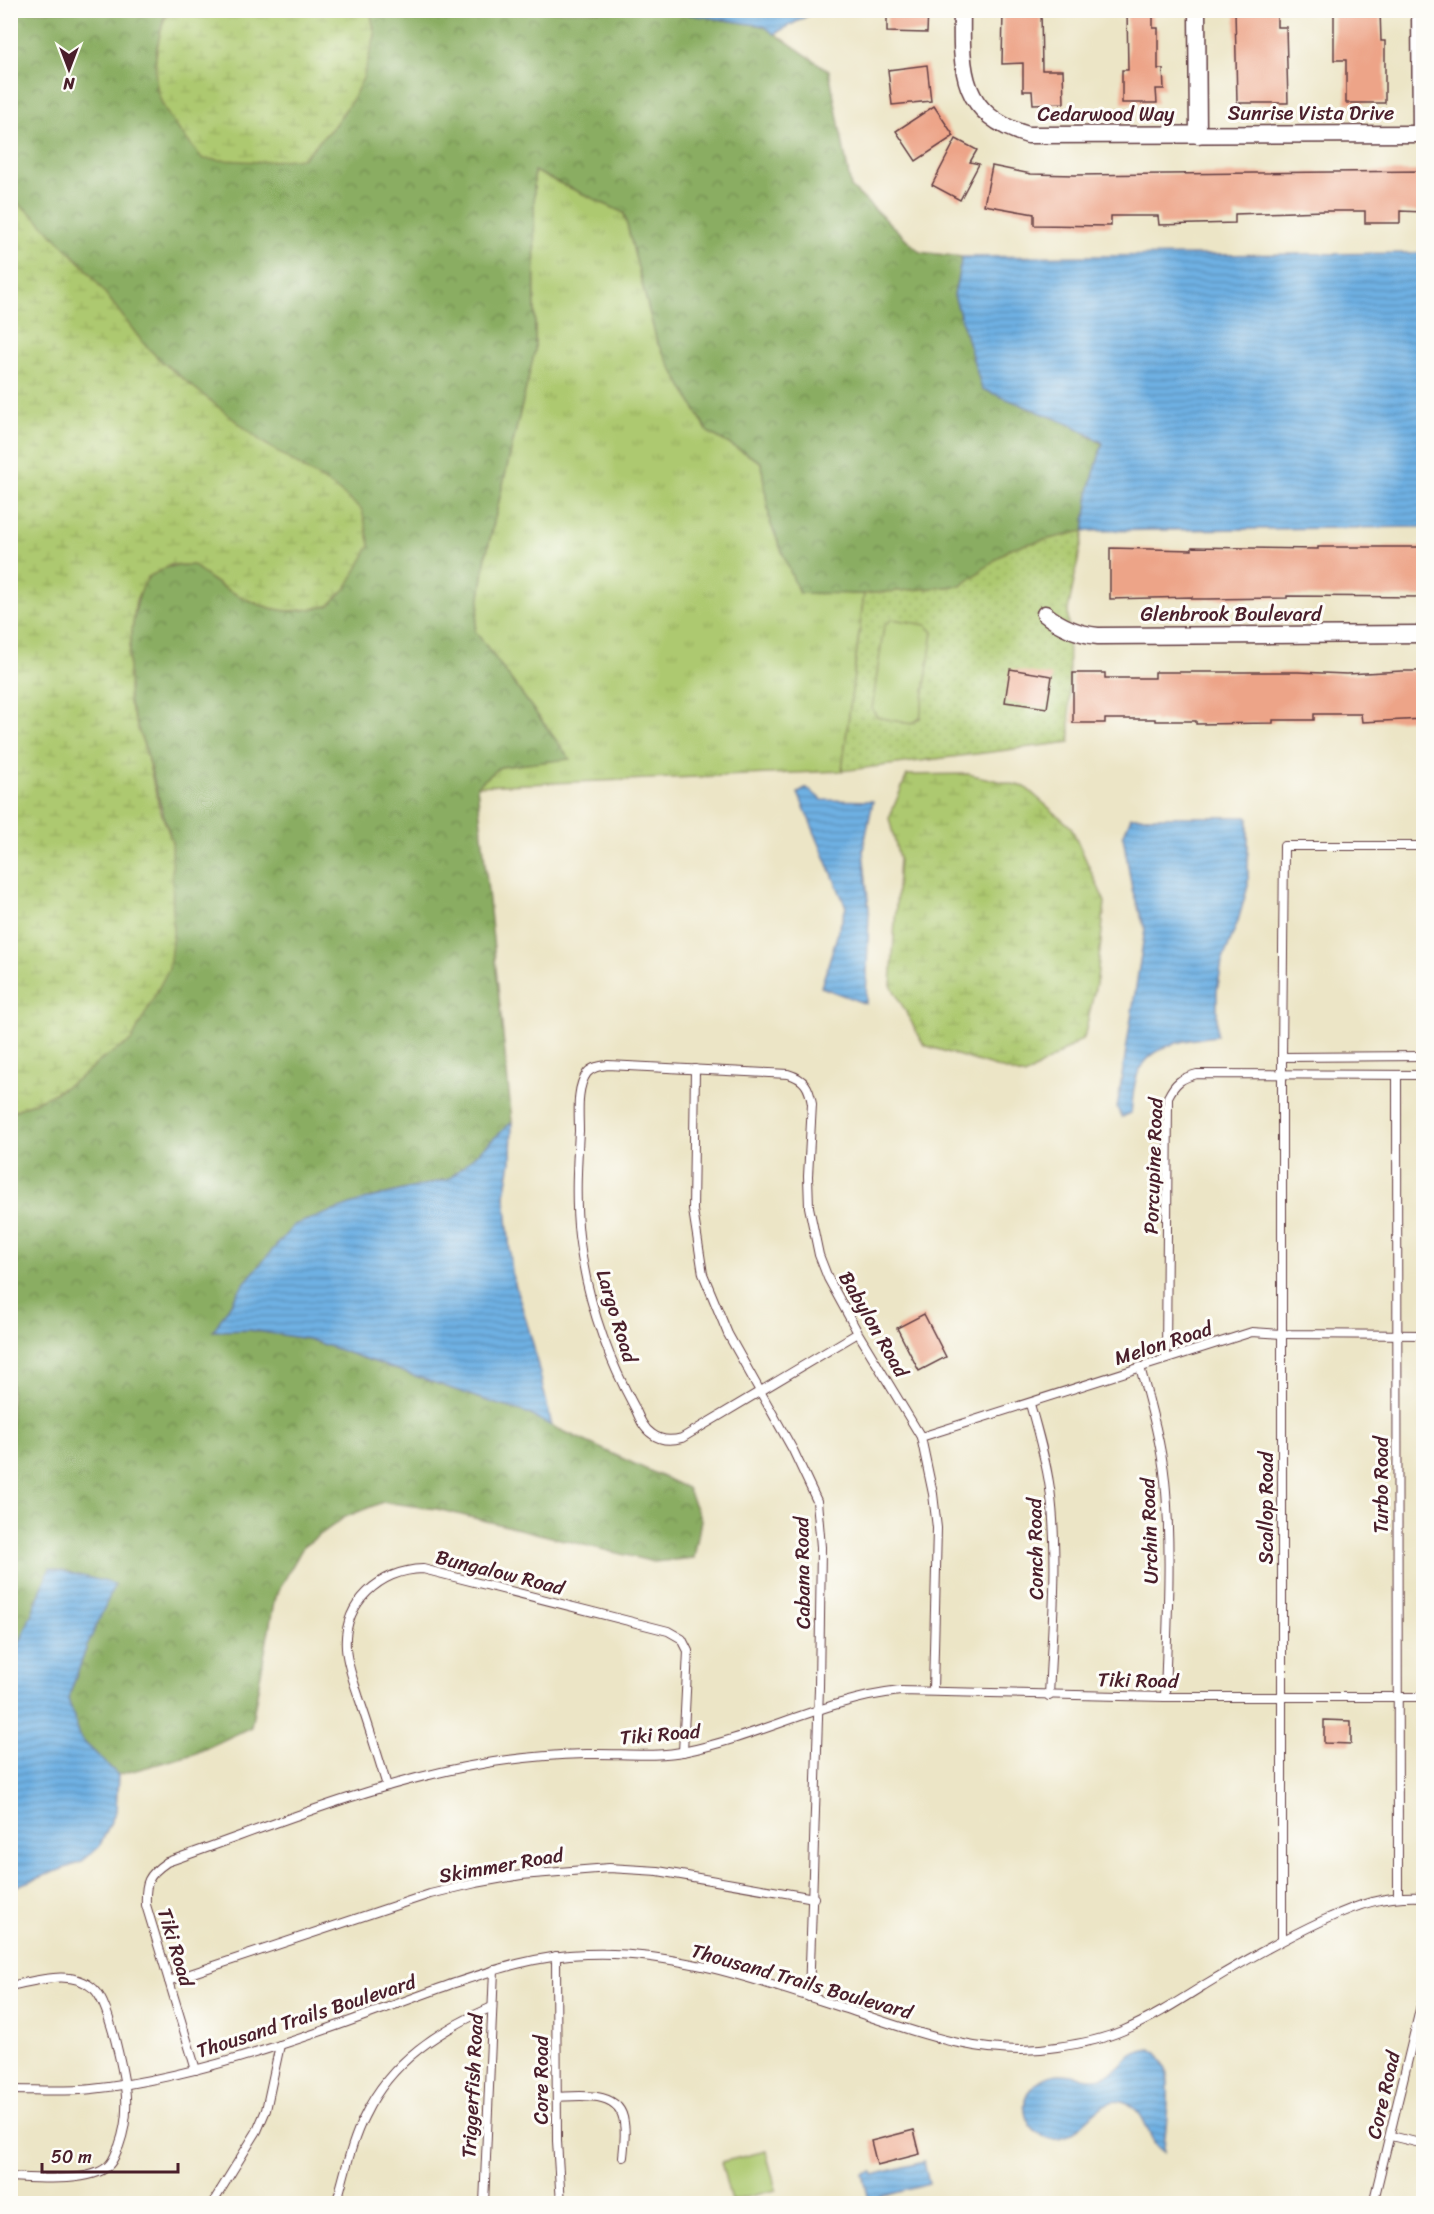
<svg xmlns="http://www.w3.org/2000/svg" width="1434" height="2214" viewBox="0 0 1434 2214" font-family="Sriracha,sans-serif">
<defs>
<pattern id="grass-tufts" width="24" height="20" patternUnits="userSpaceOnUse" patternTransform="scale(1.5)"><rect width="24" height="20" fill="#adc96f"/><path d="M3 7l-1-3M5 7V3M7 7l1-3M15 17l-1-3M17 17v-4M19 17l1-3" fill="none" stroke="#96ac60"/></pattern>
<pattern id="forest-crowns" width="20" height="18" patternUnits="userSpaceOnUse" patternTransform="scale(1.5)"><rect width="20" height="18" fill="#8aad62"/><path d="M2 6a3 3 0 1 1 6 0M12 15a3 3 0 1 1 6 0" fill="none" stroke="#738c51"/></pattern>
<pattern id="wetland-marsh" width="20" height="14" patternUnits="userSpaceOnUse" patternTransform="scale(1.5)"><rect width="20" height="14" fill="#adc96f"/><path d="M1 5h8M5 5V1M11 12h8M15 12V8" fill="none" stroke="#96ac60"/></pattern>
<pattern id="park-dots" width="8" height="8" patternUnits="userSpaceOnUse" patternTransform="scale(1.5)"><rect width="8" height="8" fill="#adc96f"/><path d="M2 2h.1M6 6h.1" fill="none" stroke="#96ac60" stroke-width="1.8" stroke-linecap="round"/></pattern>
<pattern id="water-rules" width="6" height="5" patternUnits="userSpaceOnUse" patternTransform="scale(1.5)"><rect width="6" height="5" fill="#6eb0e3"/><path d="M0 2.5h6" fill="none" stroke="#5c8fb8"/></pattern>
</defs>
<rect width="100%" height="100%" fill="#fdfcf7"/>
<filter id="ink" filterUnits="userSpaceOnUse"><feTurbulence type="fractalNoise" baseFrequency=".0167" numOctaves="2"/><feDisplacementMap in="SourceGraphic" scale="12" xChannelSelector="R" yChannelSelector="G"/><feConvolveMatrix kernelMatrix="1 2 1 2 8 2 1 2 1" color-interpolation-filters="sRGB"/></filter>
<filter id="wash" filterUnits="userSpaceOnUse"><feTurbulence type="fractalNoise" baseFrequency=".008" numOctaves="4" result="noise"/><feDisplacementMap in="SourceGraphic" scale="24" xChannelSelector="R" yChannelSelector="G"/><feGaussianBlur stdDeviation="1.35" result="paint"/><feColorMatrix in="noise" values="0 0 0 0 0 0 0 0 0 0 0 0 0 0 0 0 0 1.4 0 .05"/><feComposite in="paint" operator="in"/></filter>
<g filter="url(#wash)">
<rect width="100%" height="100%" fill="#ece5c6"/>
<polygon fill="url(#grass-tufts)" stroke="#7c744d" stroke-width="1.5" points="534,171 624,213 657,342 708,432 761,462 770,522 799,592 864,594 842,771 477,786 500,767 569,758 475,631 486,556 535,350"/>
<path fill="url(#forest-crowns)" stroke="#6a6646" stroke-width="1.5" d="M 11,11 L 171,11 L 164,17 L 156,52 L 156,90 L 303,158 L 333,127 L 352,100 L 375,35 L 370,11 L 666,11 L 764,26 L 829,71 L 851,187 L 920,252 L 962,257 L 954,295 L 982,389 L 1074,426 L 1103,444 L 1090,487 L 1084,531 L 1011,548 L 961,586 L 864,594 L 799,593 L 770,522 L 761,462 L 708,432 L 657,342 L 624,213 L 534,171 L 535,350 L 486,555 L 475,631 L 570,759 L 500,767 L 477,786 L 512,1122 L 449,1179 L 370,1198 L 213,1331 L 250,1330 L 308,1339 L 493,1403 L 525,1412 L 552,1426 L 687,1488 L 701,1520 L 694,1558 L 654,1562 L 437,1509 L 383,1502 L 345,1517 L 303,1547 L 275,1597 L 251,1727 L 194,1754 L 118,1775 L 81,1739 L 68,1699 L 86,1649 L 14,1660 L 11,1665 L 11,1112 L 51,1095 L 78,1079 L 101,1060 L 172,841 C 161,811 154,780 145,748 C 140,734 133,720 130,705 C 124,680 132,599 147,579 C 157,566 179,565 194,565 C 213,585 253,606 281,610 C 295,613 314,608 328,606 L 370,545 L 335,488 L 262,442 L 162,362 L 143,343 L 116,309 L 35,217 L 11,198 Z"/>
<g fill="url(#wetland-marsh)" stroke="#7c744d" stroke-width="1.5">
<path d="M 171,11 L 370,11 L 375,35 L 363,78 L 352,100 L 333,127 L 303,158 L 260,162 L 203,159 C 168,117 146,98 159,39 C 162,27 162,19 171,11 Z"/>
<path d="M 11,198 L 35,217 L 85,267 L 143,343 L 162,362 L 262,442 L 335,488 L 362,510 L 370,545 L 347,587 L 328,606 C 314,608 295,613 281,610 C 253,606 214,585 194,565 L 171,565 L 148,577 L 136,600 L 129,654 L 129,703 L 145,749 L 160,810 L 172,841 L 173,933 L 169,968 L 131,1041 L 101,1060 L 78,1079 L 51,1095 L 11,1112 Z"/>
<polygon points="968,774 1025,787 1071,827 1105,902 1097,979 1084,1038 1025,1076 924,1045 891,985 899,858 889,818 907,775"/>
</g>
<polygon fill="url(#park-dots)" stroke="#7c744d" stroke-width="1.5" points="1084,531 1068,610 1070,742 842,771 864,594 961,586 1011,548"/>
<g fill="#adc96f" stroke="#7c744d" stroke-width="1.5">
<polygon points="892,619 926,625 933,632 920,718 911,724 877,717 872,709 884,626"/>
<polygon points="766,2151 776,2190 731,2201 721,2162"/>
</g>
<g fill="url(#water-rules)" stroke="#5c6887" stroke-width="1.5">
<polygon points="666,11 816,11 774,34 764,26"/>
<polygon points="1423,253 1423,527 1084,531 1090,487 1103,443 1074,426 982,389 954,295 962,257"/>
<polygon points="807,788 822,800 873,801 863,850 869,909 866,1004 821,987 846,907 798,793"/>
<path d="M 1131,817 L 1248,817 L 1248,886 L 1238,921 L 1222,962 L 1217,991 L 1217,1036 C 1190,1039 1153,1043 1139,1071 C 1133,1082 1133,1100 1131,1113 L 1122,1117 L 1117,1108 L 1145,929 L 1132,889 L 1123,836 Z"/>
<polygon points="512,1122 511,1162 505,1195 512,1274 532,1340 552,1426 525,1412 493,1403 308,1339 250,1330 213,1331 245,1282 294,1225 370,1198 449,1179"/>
<polygon points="50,1568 115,1584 86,1649 68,1699 81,1739 118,1775 116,1811 99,1847 81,1862 11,1888 11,1665"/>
<path d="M 1151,2049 C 1180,2064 1164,2125 1164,2152 C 1144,2140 1150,2110 1122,2102 C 1092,2094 1075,2158 1039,2134 C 1032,2130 1026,2120 1025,2112 C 1023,2102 1026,2094 1032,2087 C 1058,2060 1081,2085 1105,2076 C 1127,2068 1121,2053 1151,2049 Z"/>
<polygon points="924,2162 929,2184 869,2200 863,2174 872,2172 873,2175"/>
</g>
<g id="blocks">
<g fill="#eda488">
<polygon points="887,10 928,10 927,33 887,32"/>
<polygon points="1003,10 1041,10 1042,70 1063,70 1064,103 1033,104 1032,91 1023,91 1023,63 1002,64"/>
<polygon points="1127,10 1153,10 1153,28 1158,28 1158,69 1163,69 1164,89 1156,89 1157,103 1122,103 1122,70 1128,70"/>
<polygon points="1235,10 1277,10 1277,27 1286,27 1288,103 1237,103"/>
<polygon points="1334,10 1380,10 1381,41 1385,41 1385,103 1346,103 1346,60 1334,60"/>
<polygon points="927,65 931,101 892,105 888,70"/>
<polygon points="934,106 954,136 916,161 896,131"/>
<polygon points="956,139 977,150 970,162 979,164 960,200 932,185"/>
<polygon points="992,166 1031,174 1075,175 1424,171 1424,212 1400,211 1400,223 1365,223 1365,211 1324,211 1235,214 1235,223 1159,225 1158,216 1111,216 1111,226 1034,225 1034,214 984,205"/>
<polygon points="1192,547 1318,549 1318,547 1424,547 1424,597 1287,596 1287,598 1208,599 1192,599 1192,597 1110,599 1110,548 1192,550"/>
<polygon points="1010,669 1052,676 1047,708 1005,702"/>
<polygon points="1402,671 1422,671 1424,673 1424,719 1362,722 1361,714 1314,714 1314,720 1273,720 1273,723 1196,724 1196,721 1155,721 1155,719 1105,719 1105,723 1073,723 1073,673 1105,673 1105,678 1155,678 1155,672 1298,672 1347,674"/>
<polygon points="924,1314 946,1357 919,1371 897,1328"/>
<polygon points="1324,1720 1351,1721 1351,1744 1324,1743"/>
<polygon points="914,2130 920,2154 877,2165 871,2141"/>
</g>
</g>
</g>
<g filter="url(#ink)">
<use href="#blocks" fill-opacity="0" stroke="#623d42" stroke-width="1.5"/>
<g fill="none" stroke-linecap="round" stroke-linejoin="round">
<g stroke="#623d42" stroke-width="10">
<g id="lane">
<polyline points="1282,1057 1424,1056"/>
<polyline points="695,1069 693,1210 703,1274 728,1334 793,1450 817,1501 821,1547 819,1687 809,1997"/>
<polyline points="1397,1075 1398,1896"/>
<path d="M 858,1333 L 682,1438 C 671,1441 661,1441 652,1434 C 643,1428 639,1417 635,1408 C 606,1355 586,1296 579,1236 C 575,1201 577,1166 579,1131 C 579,1113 576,1088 587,1073 C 592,1067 600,1066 608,1065 L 788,1074 C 805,1079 809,1087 812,1104 L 808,1176 L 809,1207 L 819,1255 L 828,1278 L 858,1333 L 921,1437 L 933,1494 L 937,1528 L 933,1690"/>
<path d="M 1166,1358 L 1168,1097 C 1175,1083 1181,1078 1197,1074 L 1424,1075"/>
<path d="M 1140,1367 C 1150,1404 1161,1442 1165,1480 C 1172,1552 1167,1625 1165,1697"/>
<path d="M 1030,1404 C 1038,1432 1046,1460 1050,1489 C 1059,1557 1052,1628 1049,1696"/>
<polyline points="921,1437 1252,1332 1282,1334 1424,1335"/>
<path d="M 387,1786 C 378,1756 369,1727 359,1698 C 354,1682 347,1665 346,1648 C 343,1603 380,1570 423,1569 L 668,1631 L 682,1639 L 688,1651 L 683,1752"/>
<polyline points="1282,1940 1282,1057 1284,846 1424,846"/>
<polyline points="556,1956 557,2141 561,2204"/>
<polyline points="169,1981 430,1894 476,1883 521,1875 609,1868 658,1871 814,1898"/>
<path d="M 10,1986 C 36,1981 72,1968 94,1989 C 104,1998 111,2025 115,2039 C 124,2076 133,2108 119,2146 C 116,2152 114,2161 108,2166 C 91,2183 34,2178 10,2177"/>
<path d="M 196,2070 L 146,1905 C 145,1882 148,1875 167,1862 C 265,1828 363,1787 465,1767 C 505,1759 547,1755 587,1754 C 620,1753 654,1758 687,1751 C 760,1736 826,1699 900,1691 L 1165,1697 L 1424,1697"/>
<path d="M 10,2090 C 38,2090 65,2092 92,2089 C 157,2082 219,2065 280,2045 C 337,2027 393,2005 449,1985 C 497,1969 534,1956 586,1954 C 675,1950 763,1982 847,2009 C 914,2032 985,2059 1057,2047 C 1079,2044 1101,2040 1122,2031 C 1151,2019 1179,2001 1206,1984 C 1244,1961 1283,1939 1324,1920 C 1359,1904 1384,1895 1424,1897"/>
<path d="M 557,2097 C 581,2096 621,2090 624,2123 C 626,2134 624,2146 623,2157"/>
<polyline points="1391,2136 1424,2144"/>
<polyline points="212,2204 257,2131 266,2110 280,2045"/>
<path d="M 336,2204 C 345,2174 351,2142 365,2115 C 391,2061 439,2030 492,2007"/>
<polyline points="484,2204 494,1970"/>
<polyline points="1373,2204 1424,1993"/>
</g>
</g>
<g stroke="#623d42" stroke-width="19">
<g id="street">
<path d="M 962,10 C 961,71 960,115 1028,135 L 1424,134"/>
<polyline points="1197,10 1198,135"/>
<polyline points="1420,10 1421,134"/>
<path d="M 1045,614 C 1061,627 1077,634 1098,636 L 1424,634"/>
</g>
</g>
<use href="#lane" stroke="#fff" stroke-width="8"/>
<use href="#street" stroke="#fff" stroke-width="16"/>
</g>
</g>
<g text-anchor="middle" stroke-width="6" stroke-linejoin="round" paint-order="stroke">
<g font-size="20" fill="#4a1f2b" stroke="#fdfcf7">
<text x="1311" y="120">Sunrise Vista Drive</text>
<text x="1106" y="121">Cedarwood Way</text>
<text x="1231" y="621">Glenbrook Boulevard</text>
<text transform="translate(1153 1166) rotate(-88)" y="7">Porcupine Road</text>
<text transform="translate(617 1316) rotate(73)" y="7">Largo Road</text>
<text transform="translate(874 1324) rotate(60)" y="7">Babylon Road</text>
<text transform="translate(1163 1343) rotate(-18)" y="7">Melon Road</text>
<text transform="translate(1381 1485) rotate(-90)" y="7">Turbo Road</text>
<text transform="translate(1266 1508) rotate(-90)" y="7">Scallop Road</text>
<text transform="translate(1149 1531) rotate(-92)" y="7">Urchin Road</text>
<text transform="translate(1035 1549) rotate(-91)" y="7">Conch Road</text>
<text transform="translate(500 1572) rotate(14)" y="7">Bungalow Road</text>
<text transform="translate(802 1573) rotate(-91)" y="7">Cabana Road</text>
<text transform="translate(1138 1680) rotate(1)" y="7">Tiki Road</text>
<text transform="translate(660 1734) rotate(-5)" y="7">Tiki Road</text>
<text transform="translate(501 1865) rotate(-10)" y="7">Skimmer Road</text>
<text transform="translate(176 1947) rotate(73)" y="7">Tiki Road</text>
<text transform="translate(802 1981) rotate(16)" y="7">Thousand Trails Boulevard</text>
<text transform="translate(306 2016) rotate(-18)" y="7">Thousand Trails Boulevard</text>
<text transform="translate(541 2080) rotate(-90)" y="7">Core Road</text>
<text transform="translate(472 2086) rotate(-87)" y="7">Triggerfish Road</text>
<text transform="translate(1383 2095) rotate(-77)" y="7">Core Road</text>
</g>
</g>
<rect width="1434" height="2214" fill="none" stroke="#fdfcf7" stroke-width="36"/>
<g transform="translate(69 69) rotate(180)" stroke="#fdfcf7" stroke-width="4.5" paint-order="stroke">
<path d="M0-4.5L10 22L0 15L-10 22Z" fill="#4a1f2b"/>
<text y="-9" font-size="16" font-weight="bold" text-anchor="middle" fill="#4a1f2b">N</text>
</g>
<path d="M42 2163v9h136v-9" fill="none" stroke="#4a1f2b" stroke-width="3"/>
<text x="51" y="2163" font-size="18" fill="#4a1f2b" stroke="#fdfcf7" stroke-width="4.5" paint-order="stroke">50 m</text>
</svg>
